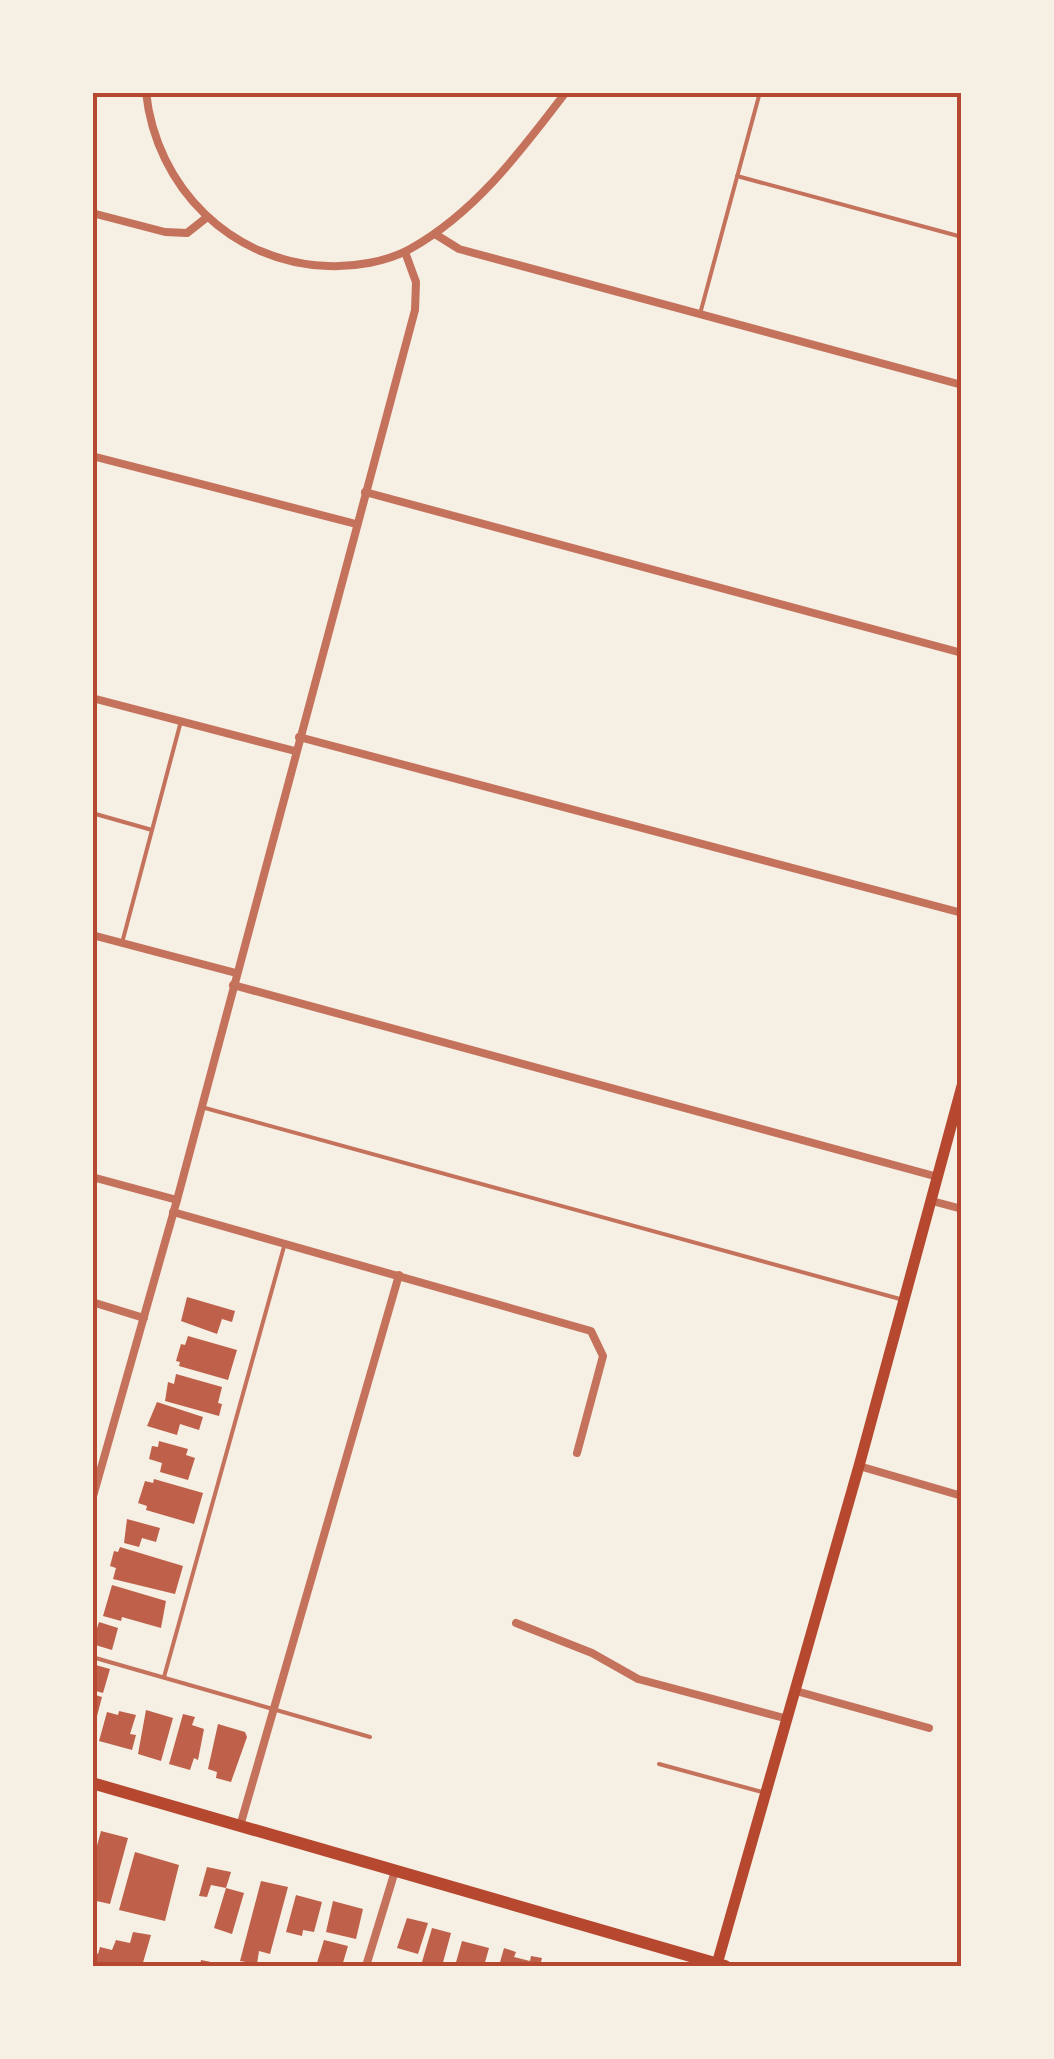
<svg xmlns="http://www.w3.org/2000/svg" width="1054" height="2059" viewBox="0 0 1054 2059" font-family="'PT Sans',sans-serif">
<rect width="100%" height="100%" fill="#f6efe4"/>
<g fill="#bf614a">
<polygon points="187,1297 235,1311 232,1322 222,1319 217,1334 181,1321"/>
<polygon points="188,1336 237,1350 228,1380 179,1366 180,1362 176,1361 181,1344 185,1345"/>
<polygon points="176,1374 222,1387 218,1403 222,1404 219,1416 165,1401 168,1382 174,1384"/>
<polygon points="157,1402 203,1417 199,1430 180,1424 177,1435 147,1426"/>
<polygon points="159,1441 188,1449 186,1455 195,1458 188,1480 160,1472 162,1463 149,1459 152,1446 158,1447"/>
<polygon points="154,1479 203,1493 194,1524 146,1510 147,1506 138,1503 145,1481 153,1483"/>
<polygon points="127,1519 160,1528 156,1542 142,1538 139,1547 124,1543"/>
<polygon points="120,1547 183,1566 175,1594 113,1579 116,1568 110,1566 114,1551 118,1552"/>
<polygon points="112,1585 166,1601 161,1628 122,1617 121,1621 103,1616"/>
<polygon points="99,1622 118,1628 112,1650 92,1644"/>
<polygon points="92,1664 110,1669 103,1693 92,1690"/>
<polygon points="92,1694 102,1697 96,1720 92,1719"/>
<polygon points="146,1710 173,1718 161,1761 138,1754"/>
<polygon points="119,1711 136,1715 130,1734 136,1735 132,1750 99,1741 107,1712 118,1715"/>
<polygon points="183,1714 195,1717 192,1725 204,1729 198,1760 194,1758 190,1770 169,1764"/>
<polygon points="218,1724 245,1732 247,1737 231,1782 216,1778 217,1772 208,1769"/>
<polygon points="101,1831 128,1838 110,1904 92,1900 92,1864"/>
<polygon points="135,1852 179,1865 165,1921 119,1910"/>
<polygon points="207,1867 231,1872 226,1888 211,1885 207,1897 199,1896"/>
<polygon points="261,1881 288,1887 270,1954 259,1951 257,1964 240,1961"/>
<polygon points="226,1888 244,1893 232,1934 214,1928"/>
<polygon points="296,1895 322,1902 314,1932 303,1930 302,1936 286,1932"/>
<polygon points="333,1901 363,1909 356,1939 326,1932"/>
<polygon points="407,1918 428,1923 418,1954 397,1948"/>
<polygon points="432,1928 451,1933 442,1966 422,1962"/>
<polygon points="133,1932 151,1935 142,1966 92,1966 92,1952 98,1954 100,1947 112,1950 116,1940 130,1943"/>
<polygon points="324,1940 348,1946 342,1966 316,1966"/>
<polygon points="462,1941 489,1948 484,1966 455,1966"/>
<polygon points="504,1948 516,1952 514,1957 530,1961 531,1956 542,1958 540,1966 499,1966"/>
<polygon points="201,1960 226,1965 226,1966 200,1966"/>
</g>
<g fill="none" stroke-linecap="round" stroke-linejoin="round">
<g stroke="#c5725c" stroke-width="4">
<polyline points="737,176 962,237"/>
<polyline points="700,314 760,92"/>
<polyline points="92,813 152,830"/>
<polyline points="122,943 181,721"/>
<polyline points="205,1108 900,1299"/>
<polyline points="92,1657 370,1737"/>
<polyline points="164,1677 285,1243"/>
<polyline points="659,1764 762,1792"/>
</g>
<g stroke="#c5725c" stroke-width="8">
<path d="M 146,92 C 156,188 232,263 328,266 C 355,267 386,262 410,249 C 475,213 521,151 566,92"/>
<polyline points="92,213 165,232 187,233 206,218"/>
<polyline points="435,234 459,249 962,385"/>
<polyline points="92,456 356,524"/>
<polyline points="365,492 962,653"/>
<polyline points="92,698 295,751"/>
<polyline points="299,737 962,913"/>
<polyline points="92,935 236,973"/>
<polyline points="233,985 938,1177"/>
<polyline points="92,1177 177,1200"/>
<polyline points="932,1201 962,1209"/>
<polyline points="173,1212 591,1331 603,1356 577,1453"/>
<polyline points="92,1302 144,1318"/>
<polyline points="859,1466 962,1496"/>
<polyline points="92,1500 177,1200 415,310 416,282 405,252"/>
<polyline points="516,1623 592,1653 638,1679 788,1719"/>
<polyline points="796,1691 929,1728"/>
<polyline points="240,1826 399,1275"/>
<polyline points="366,1966 395,1871"/>
</g>
<polyline stroke="#b5482f" stroke-width="11" points="717,1964 859,1466 962,1086"/>
<polyline stroke="#b5482f" stroke-width="12" points="92,1783 725,1966"/>
</g>
<rect width="1054" height="2059" fill="none" stroke="#f6efe4" stroke-width="190"/>
<rect x="95" y="95" width="864" height="1869" fill="none" stroke="#b5482f" stroke-width="4"/>
</svg>
